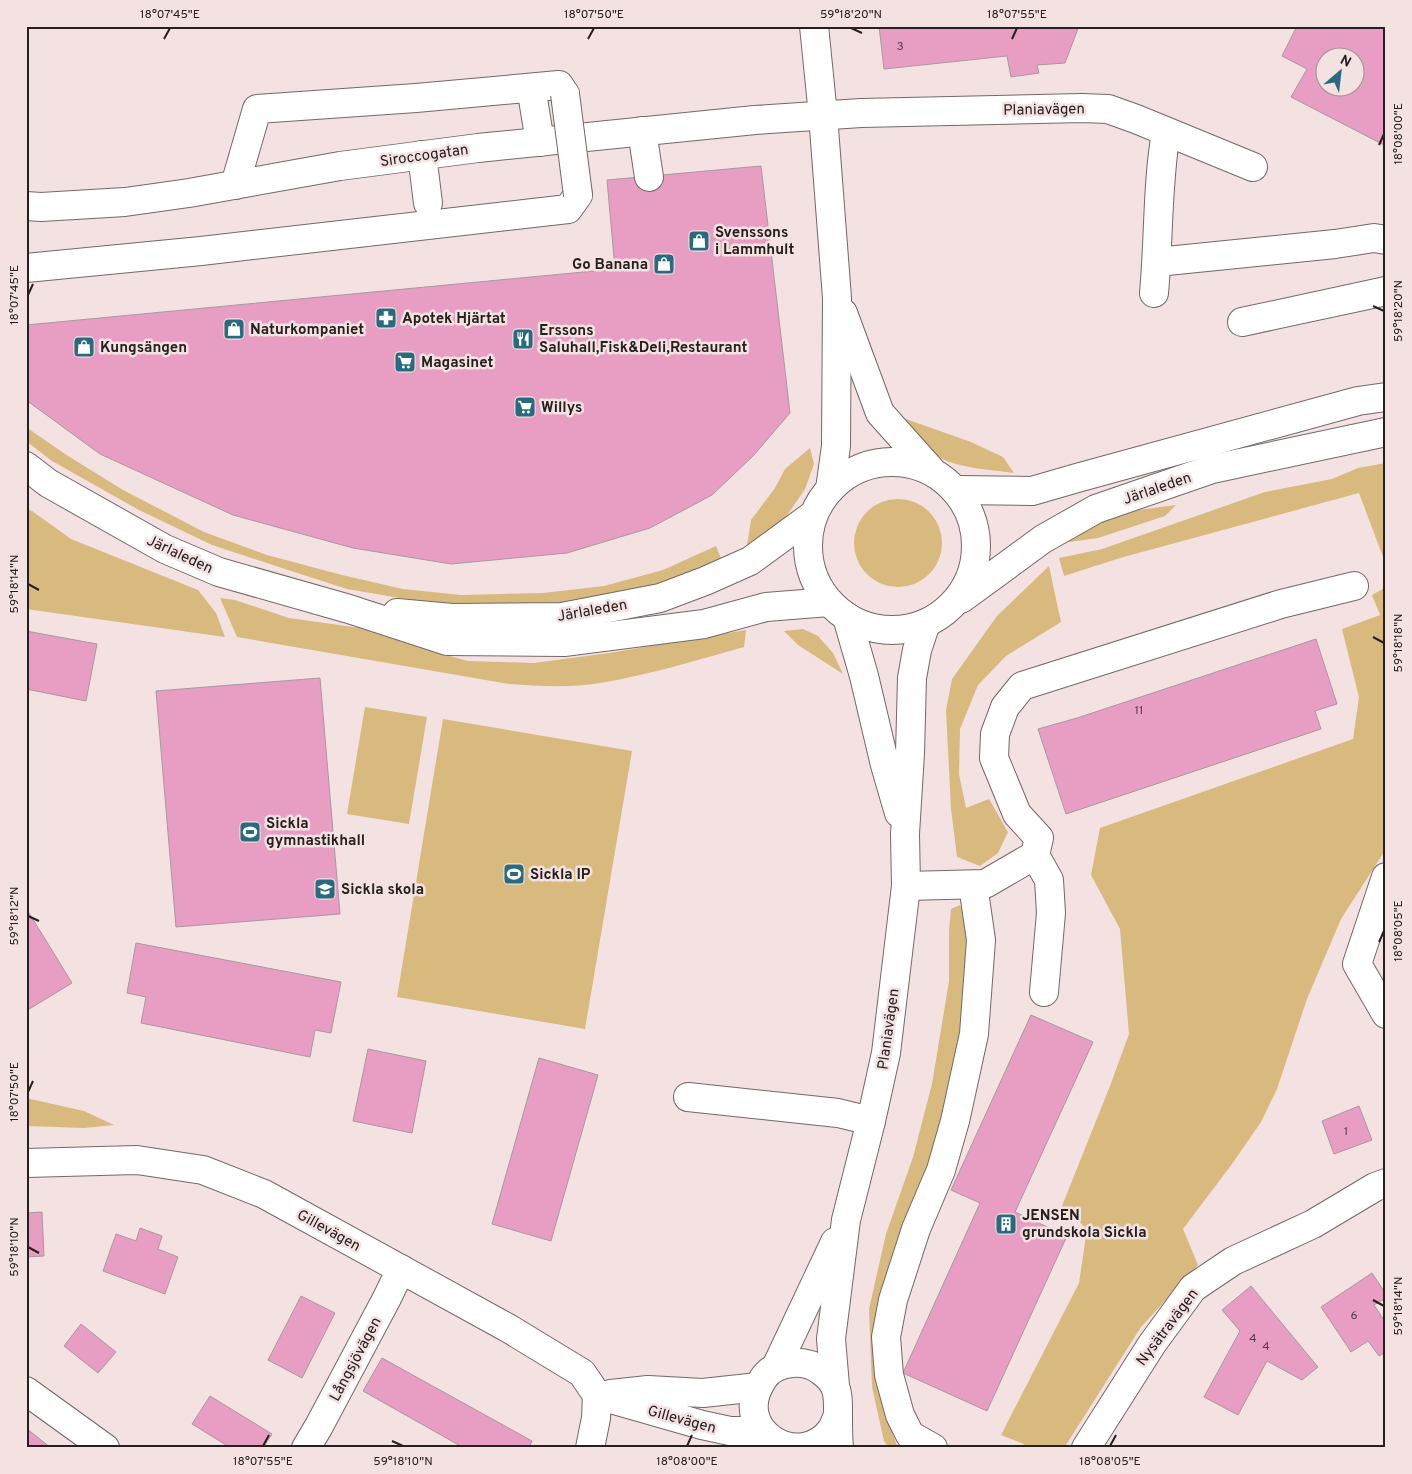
<svg xmlns="http://www.w3.org/2000/svg" width="1412" height="1474" viewBox="0 0 1412 1474" font-family="Overpass,sans-serif">
<rect width="100%" height="100%" fill="#f3e2e1"/>
<g fill="#d8ba7e">
<path d="M 903,418 L 971,442 L 1003,457 L 1014,473 C 994,470 957,468 941,458 C 929,451 912,429 903,418 Z"/>
<polygon points="26,427 65,454 123,490 204,532 267,555 342,575 403,589 461,595 543,593 604,586 663,570 716,546 721,558 681,578 600,600 535,604 435,604 347,589 285,569 212,545 139,510 52,461 26,441"/>
<polygon points="810,448 814,464 805,489 777,530 747,545 751,520 775,488 785,469"/>
<polygon points="1386,463 1386,565 1359,493 1120,558 1064,576 1059,558 1102,549 1265,492 1332,479 1358,468"/>
<circle cx="898" cy="543" r="44"/>
<polygon points="1176,505 1165,516 1098,538 1062,543 1090,523 1123,512"/>
<polygon points="26,508 32,511 71,539 198,590 216,613 225,637 26,609"/>
<polygon points="1049,566 1061,622 1006,656 978,685 960,729 959,774 966,808 989,799 1008,832 998,853 980,866 957,857 951,809 946,710 952,679 997,616"/>
<polygon points="1386,587 1386,849 1341,919 1307,999 1277,1089 1261,1122 1232,1164 1183,1229 1198,1265 1141,1327 1064,1448 1022,1448 1024,1444 1001,1435 1079,1283 1087,1229 1062,1206 1110,1086 1129,1034 1120,929 1091,875 1100,828 1353,739 1359,697 1342,629 1380,615 1372,595"/>
<path d="M 220,598 L 235,600 L 289,618 L 382,631 L 431,651 L 468,661 L 534,663 L 609,653 L 746,630 L 744,647 C 697,660 649,675 600,683 C 570,688 539,686 509,684 L 237,637 Z"/>
<polygon points="803,629 818,636 833,653 843,674 798,645 784,631"/>
<polygon points="365,707 427,717 409,824 347,814"/>
<polygon points="443,719 632,751 585,1029 397,997"/>
<polygon points="960,905 968,924 971,988 954,1085 909,1231 886,1413 897,1446 900,1448 889,1448 884,1441 872,1387 869,1309 886,1234 913,1157 932,1084 949,981 949,931 951,909"/>
<polygon points="26,1098 84,1111 114,1125 84,1128 26,1126"/>
</g>
<g fill="#e89dc2" stroke="#a7999f" fill-rule="evenodd">
<polygon points="879,26 1079,26 1065,63 1037,65 1039,73 1011,77 1007,56 884,69"/>
<path d="M 1297,26 L 1386,26 L 1386,146 L 1291,97 L 1307,69 L 1282,56 ZM 1324,58 L 1354,58 L 1354,88 L 1324,88 Z"/>
<polygon points="761,166 790,413 753,456 712,495 650,528 567,553 451,564 353,548 233,515 100,454 26,400 26,325 615,269 607,180"/>
<polygon points="26,631 97,644 86,701 26,689"/>
<polygon points="1316,639 1337,704 1315,711 1321,729 1066,814 1038,729 1077,718"/>
<polygon points="320,678 340,914 176,927 156,691"/>
<polygon points="26,908 72,983 26,1011"/>
<polygon points="136,943 341,982 331,1033 315,1030 310,1057 141,1023 146,997 127,993"/>
<polygon points="1031,1015 1093,1042 1015,1212 1067,1236 987,1411 903,1373 980,1203 951,1190"/>
<polygon points="368,1049 426,1061 412,1133 353,1121"/>
<polygon points="539,1058 598,1075 551,1241 492,1224"/>
<polygon points="1359,1106 1372,1140 1334,1154 1322,1121"/>
<polygon points="42,1212 44,1256 26,1257 26,1213"/>
<polygon points="140,1228 162,1236 158,1249 178,1257 165,1294 103,1271 116,1234 136,1241"/>
<polygon points="1372,1273 1386,1294 1386,1298 1374,1305 1386,1323 1386,1352 1379,1356 1368,1341 1351,1352 1321,1307"/>
<polygon points="1251,1286 1318,1367 1302,1380 1267,1361 1238,1415 1204,1397 1240,1331 1222,1310"/>
<polygon points="301,1296 335,1313 302,1378 268,1360"/>
<polygon points="81,1324 116,1352 98,1373 64,1346"/>
<polygon points="382,1358 532,1441 529,1448 464,1448 363,1391"/>
<polygon points="210,1396 272,1434 263,1448 231,1448 192,1424"/>
<polygon points="26,1428 51,1448 26,1448"/>
</g>
<g fill="none" stroke-linecap="round" stroke-linejoin="round">
<g stroke="#766767" stroke-width="30">
<g id="minor">
<polyline points="814,26 823,115 837,298 836,446 830,489"/>
<polyline points="533,99 540,142"/>
<polyline points="642,131 649,177"/>
<polyline points="422,155 428,203"/>
<polyline points="235,185 257,109 416,98 559,85 565,94"/>
<polyline points="26,206 41,207 125,202 189,193 340,166 478,148 755,120 861,113 1082,108 1108,109 1136,119 1253,167"/>
<polyline points="1157,262 1335,244 1374,238 1386,240"/>
<polyline points="26,268 201,251 568,209 578,195"/>
<path d="M 1154,293 C 1159,239 1157,185 1166,132"/>
<polyline points="843,313 880,413 931,470"/>
<polyline points="1242,322 1386,291"/>
<polyline points="1035,855 1049,880 1051,913 1044,992"/>
<polyline points="1386,877 1357,964 1386,1014"/>
<polyline points="906,886 985,884 1035,855 1039,838 1017,814 994,758 995,734 1005,707 1022,686 1281,604 1354,586"/>
<polyline points="688,1097 838,1113 871,1121"/>
<polyline points="26,1163 137,1160 203,1170 264,1194 508,1328 582,1373 597,1395 702,1425 730,1431 745,1431 768,1437"/>
<polyline points="26,1391 105,1448"/>
<polyline points="611,1394 648,1390 703,1393 758,1387"/>
<polyline points="306,1448 319,1426 387,1298 401,1269"/>
<polyline points="590,1448 596,1418 597,1395"/>
<polyline points="933,1448 910,1435 900,1415 889,1375 886,1337 893,1300 916,1229 941,1170 955,1121 974,1034 981,940 973,885"/>
<polyline points="1086,1448 1152,1344 1193,1288 1233,1261 1313,1224 1375,1187 1386,1183"/>
</g>
</g>
<g stroke="#766767" stroke-width="30">
<g id="major">
<circle cx="892" cy="546" r="84"/>
<polyline points="26,466 48,483 165,549 219,572 349,609 447,641 564,642 704,624 766,607 829,602"/>
<polyline points="957,490 1032,491 1077,478 1358,401 1386,397"/>
<polyline points="961,599 1043,539 1096,509 1212,469 1386,432"/>
<polyline points="397,613 452,618 562,617 660,598 705,581 750,561 813,515"/>
<polyline points="847,617 864,676 885,765 899,813"/>
<polyline points="776,1367 835,1242"/>
<polyline points="835,1386 831,1339 846,1220 871,1121 886,1053 906,886 905,834 910,753 912,678 917,650 926,623"/>
<path d="M 838,1415 C 836,1420 834,1425 832,1429 C 801,1473 728,1431 763,1379 C 769,1369 781,1364 792,1363 C 803,1362 812,1364 821,1371 C 840,1384 838,1397 838,1417 C 838,1427 838,1438 839,1448"/>
</g>
</g>
<use href="#minor" stroke="#fff" stroke-width="28"/>
<use href="#major" stroke="#fff" stroke-width="28"/>
<g stroke="#766767" stroke-width="30" stroke-linecap="butt">
<polyline id="minor-bridge" points="565,94 578,195"/>
</g>
<use href="#minor-bridge" stroke="#fff" stroke-width="28"/>
</g>
<path fill="none" stroke="#26201f" stroke-width="2" d="M 851,28 L 862,33M 164,39 L 170,28M 588,39 L 594,28M 1012,39 L 1017,28M 1379,145 L 1384,134M 28,295 L 33,284M 1373,306 L 1384,311M 28,584 L 39,590M 1373,637 L 1384,643M 28,916 L 39,921M 1379,942 L 1384,931M 28,1092 L 33,1081M 28,1247 L 39,1253M 1373,1300 L 1384,1306M 392,1441 L 403,1446M 263,1446 L 269,1435M 687,1446 L 692,1435M 1110,1446 L 1116,1435"/>
<defs>
<g id="shop-square" transform="scale(1.125)"><rect x="-9" y="-9" width="18" height="18" rx="4" fill="#296b7e" stroke="#f3e2e1"/><path d="M-5-2.5h2.3a2.7 3.5 0 0 1 5.4 0H5L5.5 6h-11ZM-1.5-2.5h3a1.5 2.3 0 0 0-3 0Z" fill="#fff"/></g>
<g id="pharmacy-square" transform="scale(1.125)"><rect x="-9" y="-9" width="18" height="18" rx="4" fill="#296b7e" stroke="#f3e2e1"/><path d="M-2-6h4v4h4v4h-4v4h-4v-4h-4v-4h4Z" fill="#fff"/></g>
<g id="restaurant-square" transform="scale(1.125)"><rect x="-9" y="-9" width="18" height="18" rx="4" fill="#296b7e" stroke="#f3e2e1"/><path d="M-5-6h1v4h1v-4h1v4h1v-4h1v5L-1.5 .5V6h-2V.5L-5-1ZM5-6V6H3V1.5H1.5Q1.5-4 5-6Z" fill="#fff"/></g>
<g id="supermarket-square" transform="scale(1.125)"><rect x="-9" y="-9" width="18" height="18" rx="4" fill="#296b7e" stroke="#f3e2e1"/><path d="M-6-5.5h2.5l.6 2H6L4.5 2H-2.5L-4.4-4H-6ZM-1.5 3.2a1.3 1.3 0 1 0 .1 0ZM3 3.2a1.3 1.3 0 1 0 .1 0Z" fill="#fff"/></g>
<g id="stadium-square" transform="scale(1.125)"><rect x="-9" y="-9" width="18" height="18" rx="4" fill="#296b7e" stroke="#f3e2e1"/><path d="M0-5a6.5 5 0 1 0 0 10a6.5 5 0 1 0 0-10ZM-3.5-1.8h7v3.6h-7Z" fill="#fff"/></g>
<g id="school-square" transform="scale(1.125)"><rect x="-9" y="-9" width="18" height="18" rx="4" fill="#296b7e" stroke="#f3e2e1"/><path d="M0-5L7-2L0 1L-7-2ZM-4 1L0 2.5L4 1V4Q0 6-4 4Z" fill="#fff"/></g>
<g id="building-square" transform="scale(1.125)"><rect x="-9" y="-9" width="18" height="18" rx="4" fill="#296b7e" stroke="#f3e2e1"/><path d="M-4-6H4V6H1V3H-1V6H-4ZM-2.5-4.3h1.7v1.8h-1.7ZM.8-4.3h1.7v1.8H.8ZM-2.5-1h1.7V.8h-1.7ZM.8-1h1.7V.8H.8Z" fill="#fff"/></g>
</defs>
<g fill-rule="evenodd">
<use href="#shop-square" x="699" y="241"/>
<use href="#shop-square" x="664" y="264"/>
<use href="#pharmacy-square" x="386" y="318"/>
<use href="#shop-square" x="234" y="329"/>
<use href="#restaurant-square" x="523" y="339"/>
<use href="#shop-square" x="84" y="347"/>
<use href="#supermarket-square" x="405" y="362"/>
<use href="#supermarket-square" x="525" y="407"/>
<use href="#stadium-square" x="250" y="832"/>
<use href="#stadium-square" x="514" y="874"/>
<use href="#school-square" x="325" y="889"/>
<use href="#building-square" x="1006" y="1224"/>
</g>
<g text-anchor="middle" stroke-width="5" stroke-linejoin="round" paint-order="stroke">
<g font-size="12" fill="#563f48">
<text x="900" y="50">3</text>
<text x="1139" y="714">11</text>
<text x="1346" y="1135">1</text>
<text x="1354" y="1319">6</text>
<text x="1253" y="1342">4</text>
<text x="1266" y="1350">4</text>
</g>
<g font-size="15" fill="#26201f" stroke="#f3e2e1">
<text transform="translate(1044 109) rotate(-1)" y="5">Planiavägen</text>
<text transform="translate(424 155) rotate(-8)" y="5">Siroccogatan</text>
<text transform="translate(1157 488) rotate(-19)" y="5">Järlaleden</text>
<text transform="translate(180 554) rotate(25)" y="5">Järlaleden</text>
<text transform="translate(592 610) rotate(-10)" y="5">Järlaleden</text>
<text transform="translate(888 1029) rotate(-82)" y="5">Planiavägen</text>
<text transform="translate(329 1230) rotate(29)" y="5">Gillevägen</text>
<text transform="translate(1167 1327) rotate(-53)" y="5">Nysätravägen</text>
<text transform="translate(355 1359) rotate(-62)" y="5">Långsjövägen</text>
<text transform="translate(682 1419) rotate(15)" y="5">Gillevägen</text>
</g>
<g font-size="15" font-weight="bold" fill="#26201f" stroke="#f3e2e1" text-anchor="start">
<text x="715" y="237">Svenssons<tspan x="715" dy="17">i Lammhult</tspan></text>
<text x="648" y="269" text-anchor="end">Go Banana</text>
<text x="402" y="323">Apotek Hjärtat</text>
<text x="250" y="334">Naturkompaniet</text>
<text x="539" y="335">Erssons<tspan x="539" dy="17">Saluhall,Fisk&amp;Deli,Restaurant</tspan></text>
<text x="100" y="352">Kungsängen</text>
<text x="421" y="367">Magasinet</text>
<text x="541" y="412">Willys</text>
<text x="266" y="828">Sickla<tspan x="266" dy="17">gymnastikhall</tspan></text>
<text x="530" y="879">Sickla IP</text>
<text x="341" y="894">Sickla skola</text>
<text x="1022" y="1220">JENSEN<tspan x="1022" dy="17">grundskola Sickla</tspan></text>
</g>
</g>
<rect width="1412" height="1474" fill="none" stroke="#f3e2e1" stroke-width="55"/>
<g transform="translate(1340 72) rotate(28)"><circle r="24" fill="#f3e2e1" stroke="#a19493"/>
<path d="M0-4L9 19L0 12L-9 19Z" fill="#296b7e"/>
<text y="-8" font-size="14" font-weight="bold" text-anchor="middle" fill="#26201f">N</text>
</g>
<rect x="28" y="28" width="1356" height="1418" fill="none" stroke="#26201f" stroke-width="2"/>
<g font-size="12" text-anchor="middle" fill="#26201f">
<text x="170" y="18">18°07'45"E</text>
<text x="594" y="18">18°07'50"E</text>
<text x="851" y="18">59°18'20"N</text>
<text x="1017" y="18">18°07'55"E</text>
<text transform="translate(1398 134) rotate(-90)" y="4">18°08'00"E</text>
<text transform="translate(14 295) rotate(-90)" y="4">18°07'45"E</text>
<text transform="translate(1398 311) rotate(-90)" y="4">59°18'20"N</text>
<text transform="translate(14 584) rotate(-90)" y="4">59°18'14"N</text>
<text transform="translate(1398 643) rotate(-90)" y="4">59°18'18"N</text>
<text transform="translate(14 916) rotate(-90)" y="4">59°18'12"N</text>
<text transform="translate(1398 931) rotate(-90)" y="4">18°08'05"E</text>
<text transform="translate(14 1092) rotate(-90)" y="4">18°07'50"E</text>
<text transform="translate(14 1247) rotate(-90)" y="4">59°18'10"N</text>
<text transform="translate(1398 1306) rotate(-90)" y="4">59°18'14"N</text>
<text x="263" y="1465">18°07'55"E</text>
<text x="403" y="1465">59°18'10"N</text>
<text x="687" y="1465">18°08'00"E</text>
<text x="1110" y="1465">18°08'05"E</text>
</g>
</svg>
